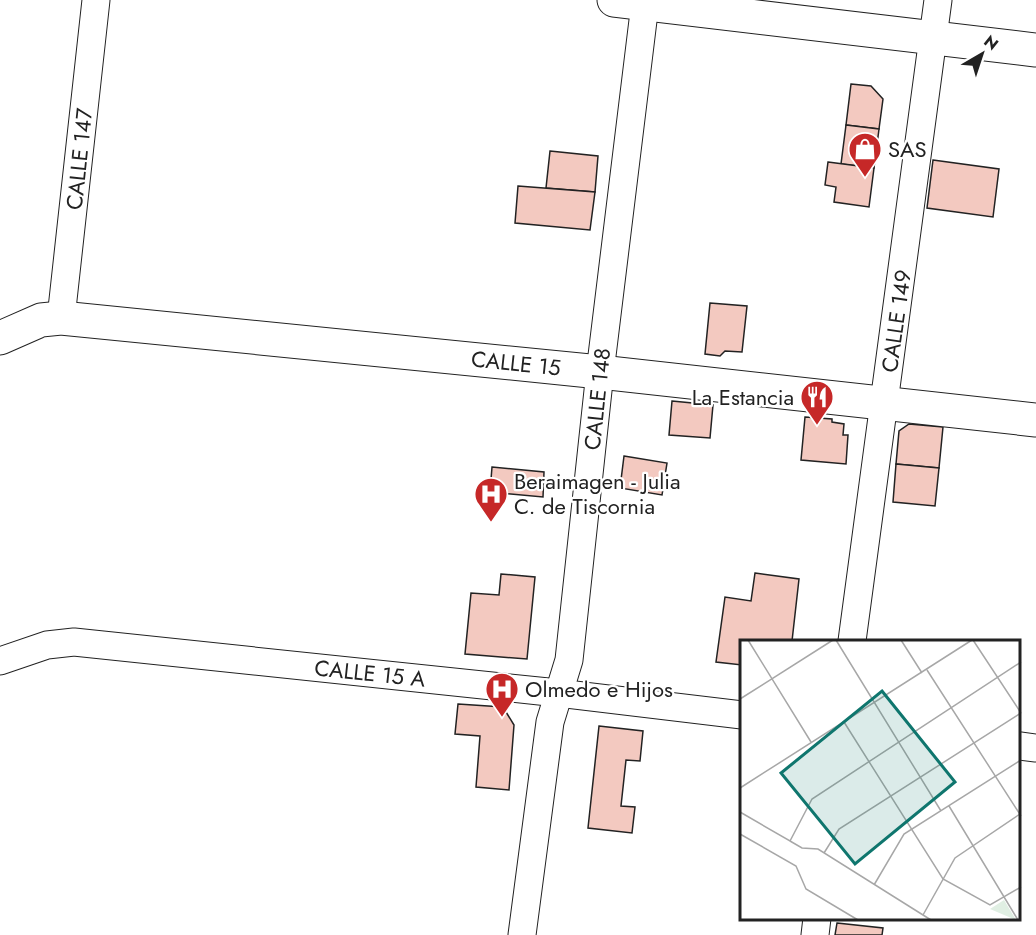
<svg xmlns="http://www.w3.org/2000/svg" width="1036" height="935" viewBox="0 0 1036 935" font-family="Jost,sans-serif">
<rect width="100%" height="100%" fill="#fff"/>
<g fill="#f3c9c0" stroke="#222" stroke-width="1.5">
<polygon points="851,84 871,86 883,99 879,129 846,125"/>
<polygon points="846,125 879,129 874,168 841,164"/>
<polygon points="550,151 598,156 595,192 546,188"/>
<polygon points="933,160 999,169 993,217 927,208"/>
<polygon points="828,162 874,168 869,207 834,202 836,187 825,185"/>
<polygon points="518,186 595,192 590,230 515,223"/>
<polygon points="710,303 747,306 742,352 725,351 720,356 705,354"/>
<polygon points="672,401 713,405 710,438 669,435"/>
<polygon points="805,417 832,419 832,422 844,424 843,435 848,435 846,464 801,460"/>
<polygon points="909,424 943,427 939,468 896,464 899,431"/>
<polygon points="624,456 667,463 662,495 620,488"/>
<polygon points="896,464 939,468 935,506 893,502"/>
<polygon points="492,467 544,472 543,497 490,492"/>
<polygon points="755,573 799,579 792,641 742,641 742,665 716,662 725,597 751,601"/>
<polygon points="501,574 535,577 527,659 465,654 471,593 499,595"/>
<polygon points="458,704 503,707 514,725 509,790 476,787 480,736 455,734"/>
<polygon points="599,726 643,731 640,761 626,760 621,806 635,807 632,833 588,828"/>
<polygon points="837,923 883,928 882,935 835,935"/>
</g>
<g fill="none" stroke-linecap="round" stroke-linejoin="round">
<g stroke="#222" stroke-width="29">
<g id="street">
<polyline points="61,318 96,0"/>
<polyline points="852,641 938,0"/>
<polyline points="0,661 47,645 74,642 558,693 742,715"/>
<polyline points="1020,746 1036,748"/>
<polyline points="522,935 550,722 569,660 600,372 645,4"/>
<polyline points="815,935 817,918"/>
</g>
</g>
<g stroke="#222" stroke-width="35">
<g id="secondary">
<polyline points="614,0 1036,50"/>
<polyline points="0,338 41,320 61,318 600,372 1036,420"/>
</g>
</g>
<use href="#street" stroke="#fff" stroke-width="27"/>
<use href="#secondary" stroke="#fff" stroke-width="33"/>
</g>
<defs>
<g id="shop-pin" transform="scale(1.725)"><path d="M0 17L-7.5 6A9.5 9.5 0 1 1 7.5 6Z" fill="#c62828" stroke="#fff"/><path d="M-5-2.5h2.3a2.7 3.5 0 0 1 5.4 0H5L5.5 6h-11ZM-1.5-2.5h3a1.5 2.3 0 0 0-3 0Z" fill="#fff"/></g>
<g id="restaurant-pin" transform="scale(1.725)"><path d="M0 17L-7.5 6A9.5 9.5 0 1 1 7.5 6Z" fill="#c62828" stroke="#fff"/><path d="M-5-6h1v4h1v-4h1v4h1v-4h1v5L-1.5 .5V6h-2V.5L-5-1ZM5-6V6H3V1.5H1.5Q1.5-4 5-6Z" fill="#fff"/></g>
<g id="hospital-pin" transform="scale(1.725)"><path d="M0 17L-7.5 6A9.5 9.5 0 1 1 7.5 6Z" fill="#c62828" stroke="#fff"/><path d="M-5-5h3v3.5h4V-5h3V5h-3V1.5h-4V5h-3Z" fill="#fff"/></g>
</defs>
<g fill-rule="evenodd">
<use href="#shop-pin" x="865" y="149"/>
<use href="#restaurant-pin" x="817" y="397"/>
<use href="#hospital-pin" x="491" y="494"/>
<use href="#hospital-pin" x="502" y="689"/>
</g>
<g text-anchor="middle" stroke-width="4.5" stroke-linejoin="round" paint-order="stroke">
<g font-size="22" fill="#222" stroke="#fff" text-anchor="start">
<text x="888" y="157">SAS</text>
<text x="794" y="405" text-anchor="end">La Estancia</text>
<text x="514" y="489">Beraimagen - Julia<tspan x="514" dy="25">C. de Tiscornia</tspan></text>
<text x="525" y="697">Olmedo e Hijos</text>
</g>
<g font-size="22" fill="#222" stroke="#fff">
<text transform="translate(79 159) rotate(-84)" y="8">CALLE 147</text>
<text transform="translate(896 321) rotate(-82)" y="8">CALLE 149</text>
<text transform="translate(516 363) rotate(6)" y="8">CALLE 15</text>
<text transform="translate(597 399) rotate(-84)" y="8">CALLE 148</text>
<text transform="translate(370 673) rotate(6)" y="8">CALLE 15 A</text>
</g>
</g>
<g transform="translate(740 640)">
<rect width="280" height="280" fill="#fff"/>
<path d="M 264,260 L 276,280 L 250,269 Z" fill="#e0efe3"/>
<path fill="none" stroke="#a7a7a7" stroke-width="1.5" d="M 8,0 L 71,102M 96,0 L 201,171M 161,0 L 182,33M 233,0 L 281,73M 187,30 L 281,176M 0,59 L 93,0M 104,82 L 203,239 L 250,265 L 281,247M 0,148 L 232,0M 209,166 L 278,280M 0,172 L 50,201 L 72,159 L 281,22M 0,194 L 56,226 L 66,249 L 118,280M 50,201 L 62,208 L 78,209 L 191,280M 84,213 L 99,189 L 281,73M 134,245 L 164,194 L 281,120M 183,275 L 215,218 L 280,174"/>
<path fill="#0f766e" fill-opacity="0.15" stroke="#0f766e" stroke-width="3" d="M 142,51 L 215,142 L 115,224 L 41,133 Z"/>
<rect width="280" height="280" fill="none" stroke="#222" stroke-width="3"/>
</g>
<g transform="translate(982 54) rotate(39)" stroke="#ffffff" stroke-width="4.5" paint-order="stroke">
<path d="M0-4.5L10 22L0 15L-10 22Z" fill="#222222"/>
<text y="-9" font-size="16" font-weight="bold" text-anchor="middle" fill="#222222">N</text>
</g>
</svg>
